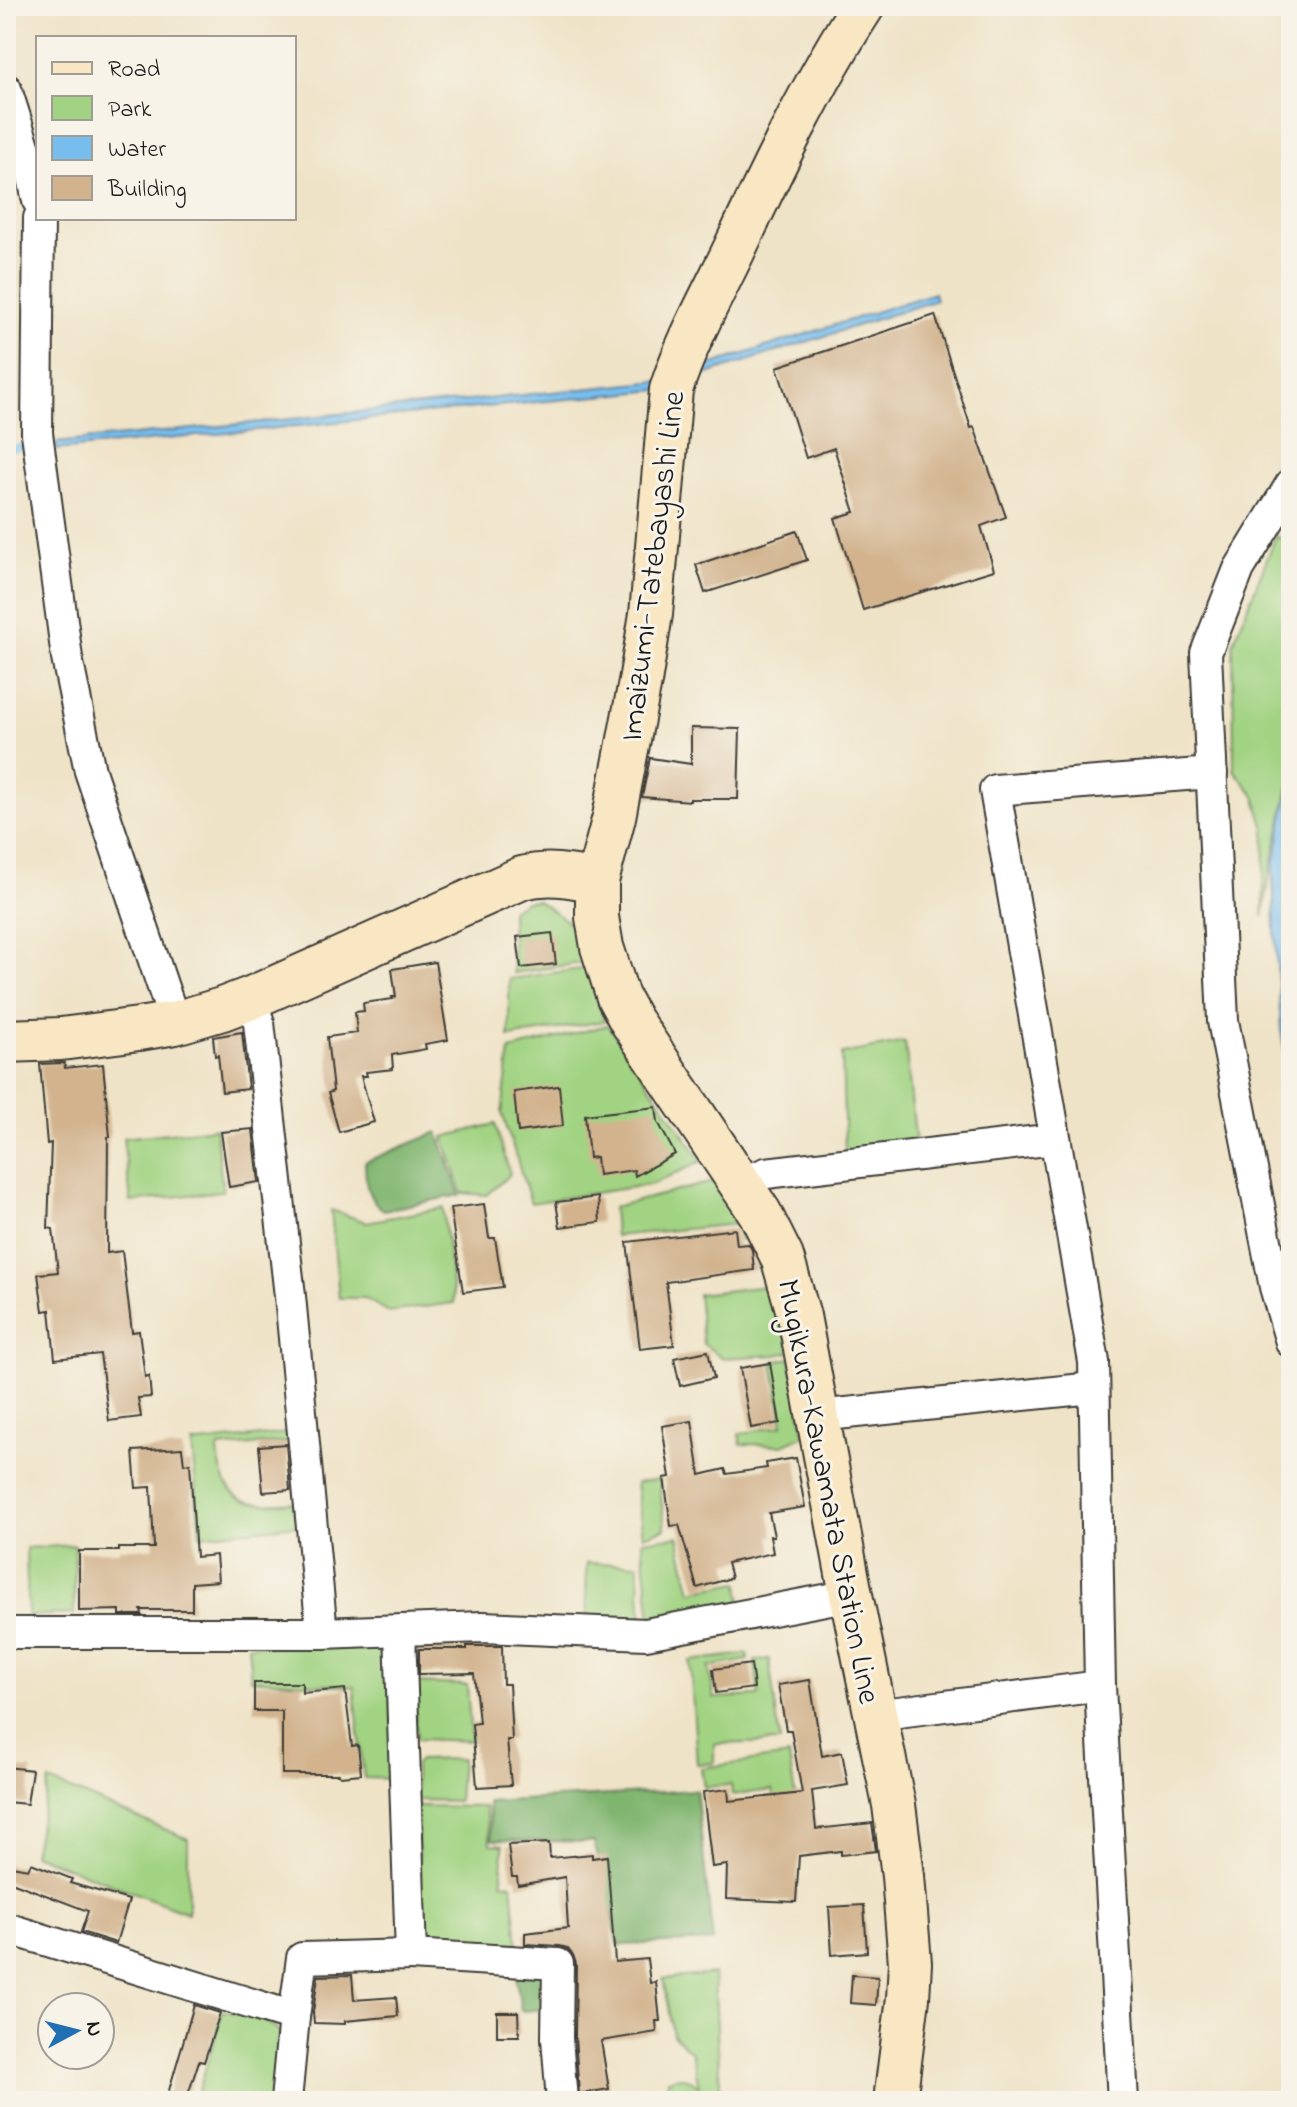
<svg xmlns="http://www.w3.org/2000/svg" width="1297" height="2107" viewBox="0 0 1297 2107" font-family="'Indie Flower',sans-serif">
<rect width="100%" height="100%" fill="#f7f3e8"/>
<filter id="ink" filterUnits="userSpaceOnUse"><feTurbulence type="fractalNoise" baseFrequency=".0125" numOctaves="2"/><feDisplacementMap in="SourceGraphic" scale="16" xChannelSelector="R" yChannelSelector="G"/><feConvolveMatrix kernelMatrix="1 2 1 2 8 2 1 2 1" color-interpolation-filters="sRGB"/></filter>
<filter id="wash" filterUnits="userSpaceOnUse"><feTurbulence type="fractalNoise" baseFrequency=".006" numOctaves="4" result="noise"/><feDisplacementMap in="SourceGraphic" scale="32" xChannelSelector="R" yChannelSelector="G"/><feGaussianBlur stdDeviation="1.8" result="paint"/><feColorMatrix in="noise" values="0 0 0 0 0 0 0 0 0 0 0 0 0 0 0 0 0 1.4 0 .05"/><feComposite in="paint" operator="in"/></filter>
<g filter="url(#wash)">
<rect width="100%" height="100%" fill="#efe3c7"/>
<g fill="#a1d382" stroke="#5e784f" stroke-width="2">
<polygon points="1276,536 1291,544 1291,777 1270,873 1263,917 1265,829 1255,796 1234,770 1233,644"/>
<polygon points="537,900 577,928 588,962 513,973 511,910 526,901"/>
<polygon points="588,968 604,1021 509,1037 509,979"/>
<polygon points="608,1025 702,1161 653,1184 531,1203 502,1113 510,1050"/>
<polygon points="905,1042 916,1144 845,1154 842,1054"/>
<polygon points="495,1124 510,1174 487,1195 462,1193 444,1137"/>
<polygon points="215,1128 223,1191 131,1202 123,1138"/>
<polygon points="721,1180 768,1264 758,1269 753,1240 740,1240 737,1224 615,1236 613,1207"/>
<polygon points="443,1208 454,1303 389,1312 364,1298 339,1298 331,1210 366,1222"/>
<polygon points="775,1285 790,1352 776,1355 723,1358 703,1344 698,1294"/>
<polygon points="790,1358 805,1435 783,1445 741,1444 739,1434 783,1425 773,1362"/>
<path d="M 295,1432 L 296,1441 L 219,1448 L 218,1451 C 224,1509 251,1505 299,1502 L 300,1525 L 200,1535 L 192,1444 Z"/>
<polygon points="659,1479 665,1529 643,1536 636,1483"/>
<polygon points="678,1536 691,1591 739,1582 741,1602 651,1619 642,1541"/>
<polygon points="75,1545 74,1614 28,1616 26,1548"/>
<polygon points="586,1563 638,1564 642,1620 587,1618"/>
<polygon points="388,1644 395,1779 364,1778 354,1687 251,1679 248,1645"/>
<polygon points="747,1654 748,1660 709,1667 714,1698 759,1696 755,1661 769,1659 780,1742 714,1744 714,1763 697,1764 690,1661"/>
<polygon points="413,1683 467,1685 471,1741 417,1739"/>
<polygon points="789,1756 797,1809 776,1811 772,1790 732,1795 731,1785 704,1787 701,1768"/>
<polygon points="461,1759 458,1801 415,1800 415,1765 419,1760"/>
<polygon points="49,1781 188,1839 188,1913 33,1854"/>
<polygon points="417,1806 485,1807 491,1844 503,1845 502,1882 512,1884 518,1944 434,1947 420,1937"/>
<path d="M 714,1974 L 721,2101 L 665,2101 L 668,2080 C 684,2074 688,2077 699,2086 L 692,2052 L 673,2035 L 663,1979 Z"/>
<polygon points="223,2011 260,2017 280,2032 270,2101 220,2101 197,2096"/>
</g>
<g fill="#80b570" stroke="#4e6846" stroke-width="2">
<path d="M 438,1132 L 460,1195 L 384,1210 C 365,1197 366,1183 365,1162 Z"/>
<polygon points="696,1790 713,1941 619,1945 594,1842 492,1840 488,1802"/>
<polygon points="548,1969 548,2009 521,2011 515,1970"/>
</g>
<g fill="#77beef" stroke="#4a6d86" stroke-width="2">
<polygon points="934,293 936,300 658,390 57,450 56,443 660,381"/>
<polygon points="1291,785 1291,1085 1281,1030 1275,932 1273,871 1285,809"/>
</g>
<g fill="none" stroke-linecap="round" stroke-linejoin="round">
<polyline stroke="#77beef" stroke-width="7" points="6,449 23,447"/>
</g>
<g id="blocks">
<g fill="#d2b38e">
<polygon points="935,315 971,428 974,427 1006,517 981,526 994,570 863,610 835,518 855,512 834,448 806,458 777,367"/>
<polygon points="797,531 807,560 705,593 696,565"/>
<polygon points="691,728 740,729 738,799 690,799 690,801 642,797 650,758 691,764"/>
<polygon points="552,933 556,964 521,968 517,937"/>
<polygon points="435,962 448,1040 425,1044 426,1049 392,1055 393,1069 366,1072 367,1076 361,1076 374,1122 339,1132 328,1093 333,1091 327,1037 357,1033 355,1012 364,1011 363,1003 393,999 392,997 396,997 392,969"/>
<polygon points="242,1032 248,1089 222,1092 218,1055 215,1056 213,1037"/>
<polygon points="64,1063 65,1068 103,1064 110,1137 108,1137 107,1253 122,1251 132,1332 139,1331 145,1377 149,1376 151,1397 138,1398 141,1417 109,1421 100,1354 55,1359 50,1310 43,1311 38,1274 58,1272 53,1229 48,1228 51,1143 47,1144 40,1064"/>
<polygon points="559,1086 563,1126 518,1132 514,1092"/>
<polygon points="656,1107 658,1122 675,1154 635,1176 634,1170 598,1175 596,1157 589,1158 585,1115"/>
<polygon points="253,1129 259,1182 229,1187 221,1132"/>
<polygon points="598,1197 600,1222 560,1227 556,1202"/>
<polygon points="484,1204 489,1238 495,1238 503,1287 463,1292 450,1208"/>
<polygon points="735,1229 737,1245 749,1244 752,1250 754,1270 666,1282 674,1345 640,1349 627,1242"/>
<polygon points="708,1351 714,1378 680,1386 674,1358"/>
<polygon points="770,1363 780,1423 751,1428 740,1368"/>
<polygon points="692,1421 700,1475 725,1469 727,1474 767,1468 766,1463 796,1458 805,1507 769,1513 774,1536 770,1536 773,1553 727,1563 731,1578 697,1588 679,1525 671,1526 664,1478 670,1477 662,1426"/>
<polygon points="286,1444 290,1490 263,1492 259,1446"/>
<polygon points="182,1448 184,1464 190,1463 196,1557 216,1555 218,1581 192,1583 192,1610 141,1610 142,1615 120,1615 120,1610 79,1611 79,1551 119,1551 119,1548 154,1548 151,1487 136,1488 133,1451"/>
<polygon points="467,1646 502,1646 503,1684 509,1684 512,1740 507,1740 511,1785 477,1787 472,1724 479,1723 474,1673 419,1674 419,1649 467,1649"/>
<polygon points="751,1664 754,1688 716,1693 713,1669"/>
<polygon points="810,1680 822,1756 842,1752 848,1785 812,1791 816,1829 872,1823 876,1851 841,1855 841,1851 799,1856 796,1902 726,1899 727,1865 712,1867 703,1792 728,1789 729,1801 802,1793 791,1730 786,1730 778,1685"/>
<polygon points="254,1683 302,1683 302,1693 345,1689 352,1746 358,1745 361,1774 340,1776 339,1774 282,1774 282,1711 254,1711"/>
<polygon points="6,1767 32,1770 27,1804 6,1802"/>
<polygon points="549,1843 550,1858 592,1854 592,1858 607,1856 615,1962 647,1959 650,1983 656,1982 660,2021 656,2021 657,2032 601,2041 609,2089 579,2094 575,2037 576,1964 573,1955 567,1948 560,1946 525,1944 525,1933 568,1928 565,1877 518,1885 517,1877 512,1877 508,1845"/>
<polygon points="31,1863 72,1879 70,1883 129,1900 116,1943 81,1932 88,1911 6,1880 6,1865 28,1869"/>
<polygon points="864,1905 867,1952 832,1955 829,1907"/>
<polygon points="352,1975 354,2000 396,1997 398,2016 345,2021 345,2024 314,2023 313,2012 318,1976"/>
<polygon points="852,1975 878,1977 876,2005 850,2003"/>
<polygon points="194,2005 220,2013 204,2062 199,2061 186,2101 179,2101 167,2097"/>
<polygon points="497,2012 518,2012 519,2036 497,2036"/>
</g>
</g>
</g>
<g filter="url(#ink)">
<use href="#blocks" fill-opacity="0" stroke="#3c3a36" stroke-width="2"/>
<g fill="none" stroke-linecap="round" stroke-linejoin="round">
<g stroke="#3c3a36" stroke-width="34">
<g id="street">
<polyline points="6,89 31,168 38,201"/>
<polyline points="39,218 37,433 67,658 90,771 175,1023"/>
<polyline points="1291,484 1239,569 1206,653 1223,1021 1275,1287 1291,1342"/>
<polyline points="251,998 259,1023 290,1296 322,1633"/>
<polyline points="740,1183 766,1173 1055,1139"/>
<polyline points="817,1416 1093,1388"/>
<polyline points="6,1633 322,1633 483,1627 646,1634 851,1595"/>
<polyline points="875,1715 1100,1686"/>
<polyline points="6,1928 294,2017"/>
<polyline points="411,1955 558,1964 557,2038 562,2101"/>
<polyline points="286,2101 294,2017 302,1958 411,1955 400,1631"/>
<polyline points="1123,2101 1100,1686 1094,1362 995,790 1212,773"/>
</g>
</g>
<g stroke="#3c3a36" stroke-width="46">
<g id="secondary">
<path d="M 863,6 C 813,83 773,167 734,250 C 712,296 686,342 671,390 L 651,614 L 640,682 L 614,817 L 597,881 L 597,917 L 602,947 L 618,997 L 631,1021 L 760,1213 L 782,1257 L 799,1316 L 851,1595 L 894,1805 L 903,1876 L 910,1963 L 908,1998 L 895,2101"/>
<path d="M 6,1041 L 61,1039 L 139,1029 L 175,1023 L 222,1009 L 251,998 L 522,878 C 549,871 571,876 597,881"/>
</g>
</g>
<use href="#street" stroke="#fff" stroke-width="30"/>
<use href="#secondary" stroke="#f9e7c3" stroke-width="42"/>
</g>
</g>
<g text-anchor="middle" stroke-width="6" stroke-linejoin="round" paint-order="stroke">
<g font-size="32" fill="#1c1c1c" stroke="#f7f3e8">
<text transform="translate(651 566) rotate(-83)" y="11">Imaizumi-Tatebayashi Line</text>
<text transform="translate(830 1491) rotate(79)" y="11">Mugikura-Kawamata Station Line</text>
</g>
</g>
<rect width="1297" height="2107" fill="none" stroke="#f7f3e8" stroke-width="32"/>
<rect x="36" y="36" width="260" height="184" fill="#f7f3e8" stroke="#9f9d96" stroke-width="2"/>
<rect x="52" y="62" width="40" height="12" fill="#f9e7c3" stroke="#9f9d96" stroke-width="2"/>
<text x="108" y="76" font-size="24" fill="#1c1c1c">Road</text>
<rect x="52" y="96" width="40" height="24" fill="#a1d382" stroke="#9f9d96" stroke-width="2"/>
<text x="108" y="116" font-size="24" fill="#1c1c1c">Park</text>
<rect x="52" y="136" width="40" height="24" fill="#77beef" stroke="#9f9d96" stroke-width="2"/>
<text x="108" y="156" font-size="24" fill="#1c1c1c">Water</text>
<rect x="52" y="176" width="40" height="24" fill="#d2b38e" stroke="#9f9d96" stroke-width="2"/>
<text x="108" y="196" font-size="24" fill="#1c1c1c">Building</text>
<g transform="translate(76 2031) rotate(83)"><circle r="38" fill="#f7f3e8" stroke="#9f9d96" stroke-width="2"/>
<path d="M0-6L14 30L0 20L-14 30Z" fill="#1f6fb2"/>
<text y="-12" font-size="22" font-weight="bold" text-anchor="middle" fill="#1c1c1c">N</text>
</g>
</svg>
